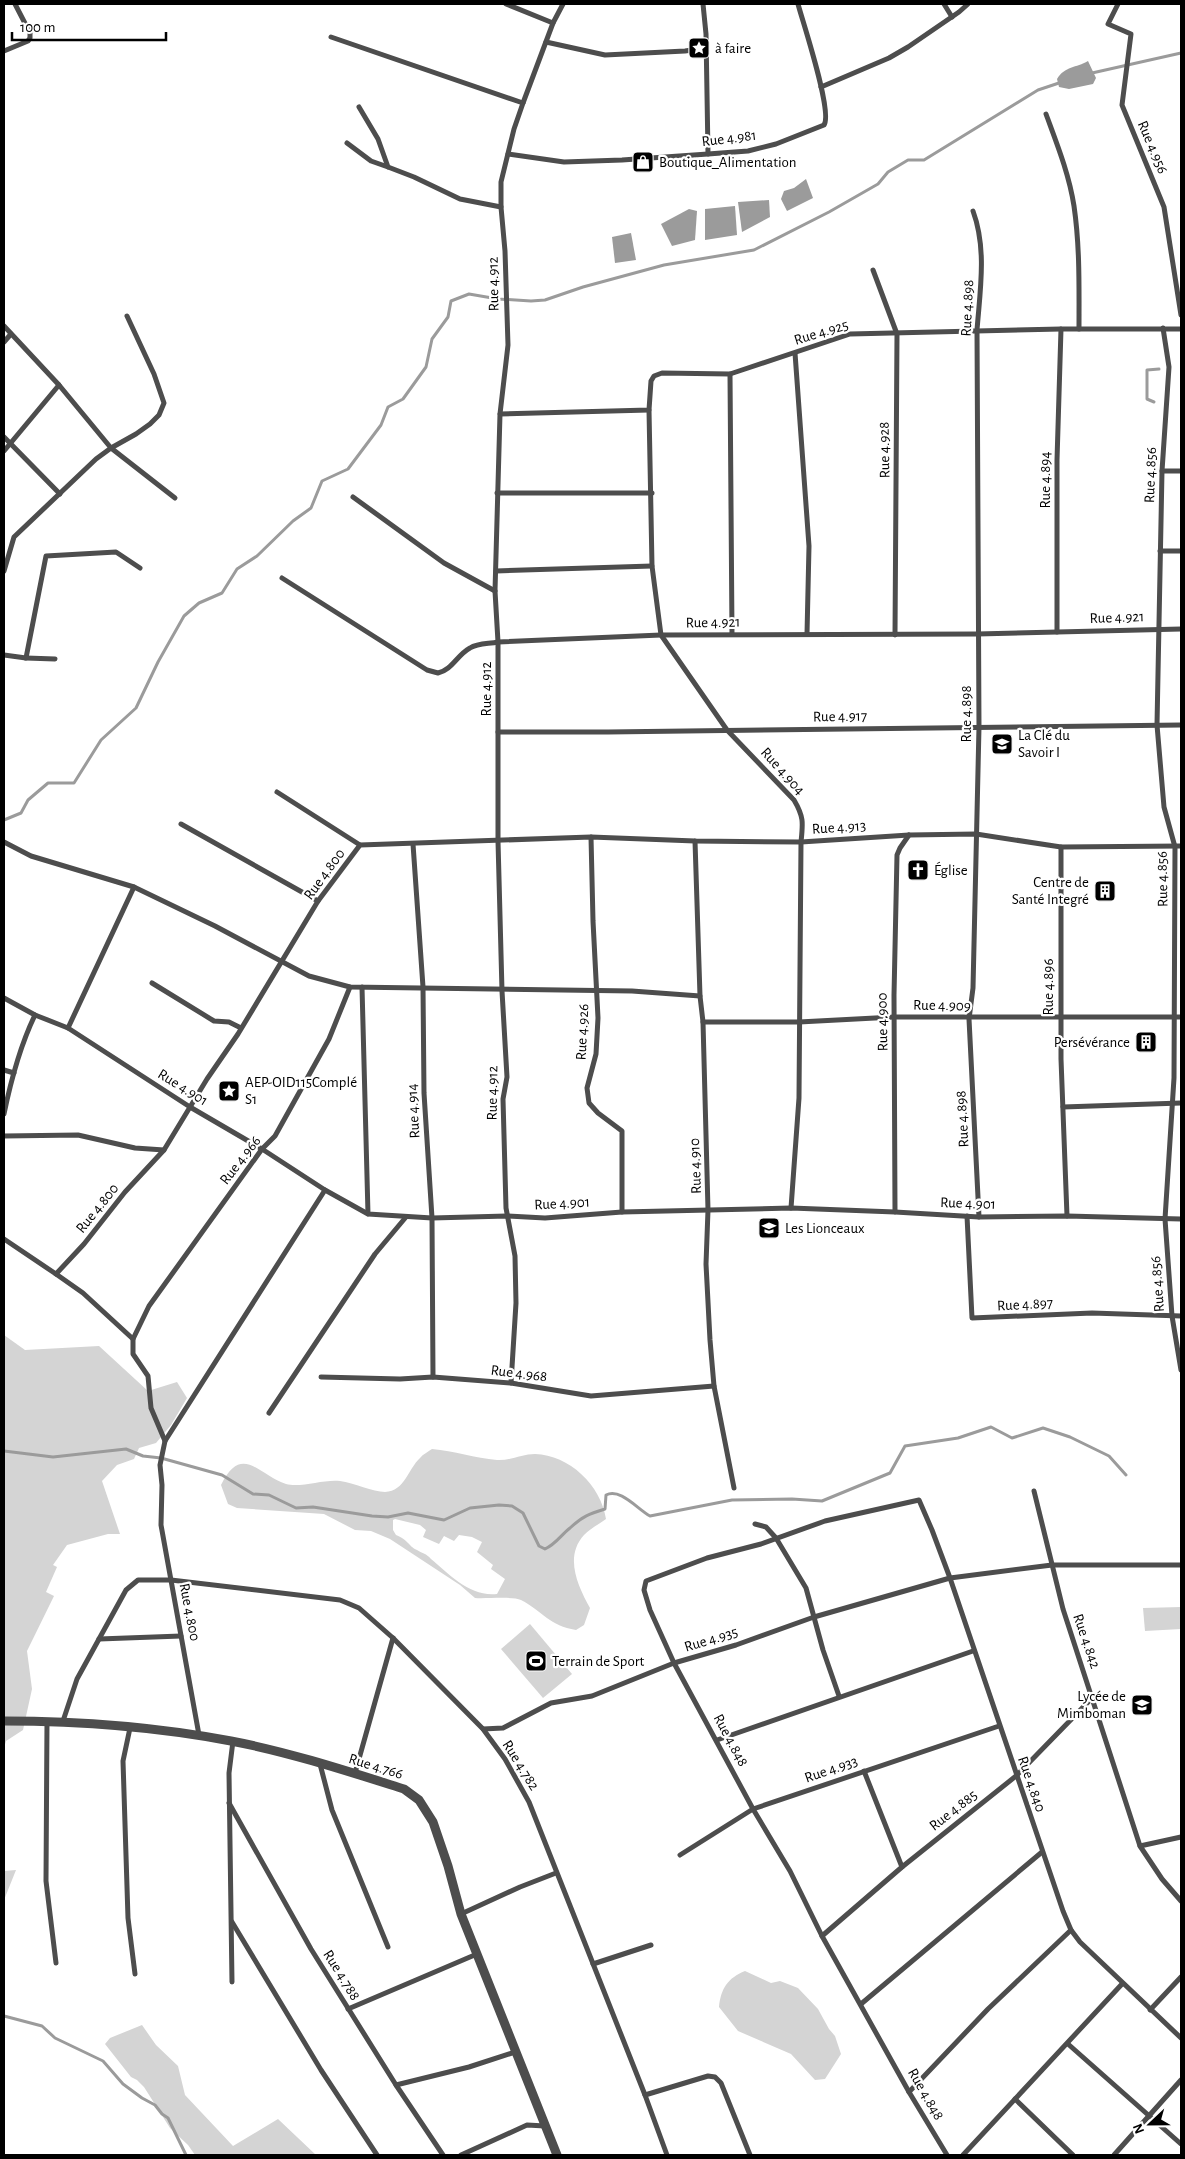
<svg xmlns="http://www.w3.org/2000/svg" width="1185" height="2159" viewBox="0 0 1185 2159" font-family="'Alegreya Sans',sans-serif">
<rect width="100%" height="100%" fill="#fff"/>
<g fill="#d4d4d4" fill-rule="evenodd">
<polygon points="4,1335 25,1350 99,1346 148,1391 177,1382 187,1398 171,1425 156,1443 139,1448 134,1459 117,1465 102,1481 120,1534 108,1534 67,1545 53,1565 57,1567 46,1592 54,1596 27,1651 32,1689 23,1730 6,1741 4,1748"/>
<path d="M 432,1449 C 454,1451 475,1458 497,1460 C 510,1461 522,1454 535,1454 C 569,1455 601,1485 606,1519 C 599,1524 590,1529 584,1535 C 564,1557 578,1586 590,1608 L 584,1625 L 576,1630 C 550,1626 542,1611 521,1600 C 513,1596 485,1599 475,1598 L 460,1585 L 390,1539 L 371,1531 L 355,1530 L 324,1514 L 237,1508 L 228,1504 L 221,1485 C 242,1442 259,1476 286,1484 C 301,1488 324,1479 340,1481 C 354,1483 373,1492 385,1492 C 405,1491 408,1469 420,1458 C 423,1454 428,1452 432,1449 ZM 395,1519 L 420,1525 L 426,1530 L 423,1537 L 439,1544 L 444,1536 L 454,1541 L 459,1535 L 472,1537 L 482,1542 L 477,1552 L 493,1565 L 491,1569 L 505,1579 L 497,1594 C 470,1597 450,1575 431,1559 C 426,1553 423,1554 417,1550 C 408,1546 409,1540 396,1535 L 393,1530 L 393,1520 Z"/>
<polygon points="1181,1607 1181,1629 1145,1631 1143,1608"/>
<polygon points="530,1624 572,1674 543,1698 501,1649"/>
<polygon points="16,1870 4,1900 4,1871"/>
<path d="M 745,1971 L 771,1983 L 780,1981 L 798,1988 L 818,2009 L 829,2029 L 835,2036 L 841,2054 L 825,2079 L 815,2080 L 791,2054 L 738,2031 L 719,2007 C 721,1988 728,1978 745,1971 Z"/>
<polygon points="142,2025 156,2045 178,2066 185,2095 233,2146 278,2119 316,2155 195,2155 188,2145 170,2128 144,2087 137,2080 131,2077 105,2044 110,2038"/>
</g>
<g fill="#9b9b9b">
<path d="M 1088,61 L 1096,78 L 1093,84 L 1069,89 L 1059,87 L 1057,79 C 1065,66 1076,68 1088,61 Z"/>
<polygon points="806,179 813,198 787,211 781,199 784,191 794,188"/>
<polygon points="769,200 770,217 742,232 738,202"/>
<polygon points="735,206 737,235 705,240 705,209"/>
<polygon points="689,209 697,211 695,240 672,246 661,224"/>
<polygon points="631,233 636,260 615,263 612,237"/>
</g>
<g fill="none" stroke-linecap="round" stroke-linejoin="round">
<g stroke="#9b9b9b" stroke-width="3">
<polyline points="1092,73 1181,53"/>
<polyline points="1154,402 1147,399 1147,370 1159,369"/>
<polyline points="4,820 21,813 28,800 48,783 74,783 101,740 136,708 158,662 184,616 199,603 222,593 237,569 257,556 293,521 311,508 322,481 348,469 381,425 388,407 403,399 426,367 432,339 448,317 451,301 469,294 498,299 531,301 545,300 583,287 664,265 754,250 829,212 878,184 888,172 908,160 924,160 1038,90 1059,83"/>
<path d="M 4,1451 L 53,1457 L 126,1449 L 143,1456 L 161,1458 L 222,1475 L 253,1494 L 269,1495 L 296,1508 L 313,1507 L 372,1516 L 388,1517 L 408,1513 L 444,1520 L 470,1508 L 499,1505 L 512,1506 L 523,1513 L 539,1546 L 545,1549 C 556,1544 561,1535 570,1528 C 583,1516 589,1514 605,1509 L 606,1495 C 621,1488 637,1509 650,1516 L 732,1500 L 792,1499 L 822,1501 L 890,1473 L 905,1446 L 958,1438 L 991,1427 L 1012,1438 L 1043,1428 L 1070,1437 L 1109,1456 L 1126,1475"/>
<polyline points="4,2016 42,2026 55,2038 103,2061 123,2084 142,2098 155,2105 162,2114 168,2118 186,2155"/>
</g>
<g stroke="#4d4d4d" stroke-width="5">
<polyline points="506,4 553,23"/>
<polyline points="703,4 706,34 708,154"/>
<polyline points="944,4 952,17"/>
<polyline points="1118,4 1108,24 1131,34 1122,105 1164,207 1181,315"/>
<polyline points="331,37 523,103"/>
<polyline points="546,42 605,55 685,51 706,48"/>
<polyline points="4,51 28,41 30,38 30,33 15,4"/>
<polyline points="821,87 889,58 908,47 959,12 968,4"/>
<polyline points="359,107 378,139 388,167 414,177 460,199 501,207"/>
<path d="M 1046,114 C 1057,144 1069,174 1074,206 C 1080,247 1079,288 1079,329"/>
<polyline points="347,143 371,161 388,167"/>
<path d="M 508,154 L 564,162 L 622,160 L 708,154 L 748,151 L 776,144 L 824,125 C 833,112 803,23 798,4"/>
<path d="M 973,211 C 987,249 980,291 977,330 L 979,727 L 973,988 L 969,1019 L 979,1217"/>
<polyline points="873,270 897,334 895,635"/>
<polyline points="4,326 59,385 111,448 175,498"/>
<polyline points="1163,328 1169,367 1162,471 1157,725 1164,807 1175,847 1174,1078 1165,1219 1172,1316 1181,1370"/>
<polyline points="4,342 11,334"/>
<polyline points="795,353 809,546 807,634"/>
<polyline points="730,374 732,634"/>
<path d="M 649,410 L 652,566 L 661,635 L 727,730 L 794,800 C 804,817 803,823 801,842 L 799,1098 L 791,1208"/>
<polyline points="500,414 649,410 651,381 654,376 662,373 730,374 850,334 1061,329 1181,329"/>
<polyline points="4,437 60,494"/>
<polyline points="4,451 59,385"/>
<polyline points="1162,471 1181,471"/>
<polyline points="497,493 652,493"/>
<polyline points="353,497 444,563 495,591"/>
<polyline points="1160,551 1181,551"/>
<polyline points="4,571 14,537 96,459 111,448 136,434 150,424 159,415 164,403 154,374 127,316"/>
<polyline points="496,571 652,566"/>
<path d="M 282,578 L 427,670 L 438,673 C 452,670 457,655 470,648 C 478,643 488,644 498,642 L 661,635 L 977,634 L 1181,629"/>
<polyline points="1057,632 1057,460 1061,329"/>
<polyline points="4,655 26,658 46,556 116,552 140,568"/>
<polyline points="26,658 55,659"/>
<polyline points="498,732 608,732 1181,725"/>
<polyline points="277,792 360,845"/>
<polyline points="181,824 318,901"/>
<polyline points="591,837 593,921 598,1018 596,1054 587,1088 589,1103 598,1113 622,1131 622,1212"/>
<polyline points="695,841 700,996 703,1022 708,1210 706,1264 710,1340 714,1386 734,1488"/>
<polyline points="4,842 31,856 134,887 215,926 309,976 350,987 632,991 700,996"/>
<polyline points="413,844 423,987 424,1093 432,1218 433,1377"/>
<polyline points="1061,847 1061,1059 1067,1216"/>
<polyline points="152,983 214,1021 229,1022 241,1028"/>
<polyline points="362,987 368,1214"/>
<polyline points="4,998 35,1015 68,1028 190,1107 262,1149 325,1190 368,1214 432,1218 507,1216 545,1218 622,1212 791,1208 895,1212 979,1217 1067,1216 1181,1219"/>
<polyline points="703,1022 799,1022 894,1017 1181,1017"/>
<polyline points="68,1028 134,887"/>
<polyline points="4,1070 14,1073"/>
<polyline points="1063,1107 1181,1103"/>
<path d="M 4,1114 C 11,1080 20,1046 35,1015"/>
<polyline points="4,1136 78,1135 135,1148 164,1150"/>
<polyline points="895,1212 894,995 897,855 900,848 909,835"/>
<polyline points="967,1216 972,1318 1092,1313 1181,1316"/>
<polyline points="4,1239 56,1274"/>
<polyline points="133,1339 149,1306 262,1149 275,1136 329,1039 350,987"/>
<polyline points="321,1377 400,1379 433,1377 511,1383 591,1396 714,1386"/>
<polyline points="511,1383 516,1303 515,1256 506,1208 503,1099 507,1077 502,991 498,841 498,642 495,591 500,414 508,345 505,251 501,207 501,182 514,129 523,103 553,23 563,4"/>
<polyline points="269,1413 375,1254 406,1217"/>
<polyline points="165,1441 325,1190"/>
<polyline points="1034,1491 1063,1609 1140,1846 1162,1879 1181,1901"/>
<polyline points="755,1524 766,1527 776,1538 806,1588 823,1650 839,1696"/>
<polyline points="99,1639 181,1636"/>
<polyline points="47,1721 46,1881 56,1963"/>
<polyline points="63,1721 77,1679 126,1590 138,1580 171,1580 340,1600 359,1608 393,1638 483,1729 505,1759 529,1802 645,2095 667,2155"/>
<polyline points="130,1728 123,1761 128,1918 135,1974"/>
<polyline points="483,1729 503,1728 551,1703 592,1696 674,1663 736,1645 814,1617 950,1578 1052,1565 1181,1565"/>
<polyline points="199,1735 161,1525 162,1485 160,1465 165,1441 151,1408 148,1376 133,1354 133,1339 83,1293 56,1274 84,1244 125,1192 164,1150 207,1079 238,1034 318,901 360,845 591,837 695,841 801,842 909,835 976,834 1061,847 1181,846"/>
<polyline points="717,1740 973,1651"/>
<polyline points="320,1764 332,1810 388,1947"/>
<polyline points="864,1771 902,1867"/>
<polyline points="355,1773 393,1638"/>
<polyline points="229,1803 311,1949 396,2085 443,2155"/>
<polyline points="1140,1846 1181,1837"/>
<polyline points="680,1855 753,1809 999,1726"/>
<polyline points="461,1914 520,1887 556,1873"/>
<polyline points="232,1922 321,2070 377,2155"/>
<polyline points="822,1936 902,1867 1016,1776 1093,1697"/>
<polyline points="593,1964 651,1945"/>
<polyline points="232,1982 229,1773 233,1741"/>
<polyline points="861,2004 1042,1852"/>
<polyline points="348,2009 477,1954"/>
<polyline points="1150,2010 1181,1977"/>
<polyline points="1068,2044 1181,2144"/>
<polyline points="396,2085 469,2067 515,2052"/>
<polyline points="909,2092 988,2009 1071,1930"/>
<polyline points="645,2095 708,2076 715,2077 721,2083 750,2155"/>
<polyline points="1015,2099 1073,2155"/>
<polyline points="461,2155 527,2125 545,2126"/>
<polyline points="947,2155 909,2092 822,1936 790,1871 753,1809 674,1663 650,1610 644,1590 646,1581 707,1558 761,1544 825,1521 919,1500 932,1530 950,1578 1063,1911 1071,1930 1080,1942 1181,2038"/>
<polyline points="963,2155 1122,1984"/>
<polyline points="1114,2155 1181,2080"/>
</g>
<path stroke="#4d4d4d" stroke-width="9" d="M 4,1721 C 79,1721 157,1727 231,1741 C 289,1752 347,1771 404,1789 L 419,1800 L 433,1822 L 448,1866 L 461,1914 L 557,2155"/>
</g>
<defs>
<g id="sight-square" transform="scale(1.125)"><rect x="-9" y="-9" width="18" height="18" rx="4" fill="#000" stroke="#fff"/><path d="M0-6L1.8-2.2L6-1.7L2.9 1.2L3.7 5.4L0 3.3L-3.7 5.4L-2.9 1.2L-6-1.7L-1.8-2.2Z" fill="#fff"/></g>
<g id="shop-square" transform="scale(1.125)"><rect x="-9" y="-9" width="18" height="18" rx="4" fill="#000" stroke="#fff"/><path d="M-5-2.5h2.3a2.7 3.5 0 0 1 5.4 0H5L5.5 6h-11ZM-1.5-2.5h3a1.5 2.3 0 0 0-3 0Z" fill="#fff"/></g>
<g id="school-square" transform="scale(1.125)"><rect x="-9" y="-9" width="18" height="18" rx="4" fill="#000" stroke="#fff"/><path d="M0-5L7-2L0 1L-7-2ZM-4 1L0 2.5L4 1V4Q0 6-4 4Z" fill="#fff"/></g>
<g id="church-square" transform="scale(1.125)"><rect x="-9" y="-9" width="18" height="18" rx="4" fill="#000" stroke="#fff"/><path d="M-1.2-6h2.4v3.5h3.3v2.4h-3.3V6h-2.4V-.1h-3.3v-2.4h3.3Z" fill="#fff"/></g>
<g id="building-square" transform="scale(1.125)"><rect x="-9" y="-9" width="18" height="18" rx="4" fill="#000" stroke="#fff"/><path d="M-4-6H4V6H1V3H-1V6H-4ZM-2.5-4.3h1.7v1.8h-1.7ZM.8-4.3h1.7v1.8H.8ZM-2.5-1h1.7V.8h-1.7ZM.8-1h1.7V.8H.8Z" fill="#fff"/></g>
<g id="stadium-square" transform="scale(1.125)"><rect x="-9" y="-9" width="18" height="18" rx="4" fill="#000" stroke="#fff"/><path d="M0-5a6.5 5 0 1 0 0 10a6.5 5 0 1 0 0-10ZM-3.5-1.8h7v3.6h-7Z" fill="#fff"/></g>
</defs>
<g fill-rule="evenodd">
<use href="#sight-square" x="699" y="48"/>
<use href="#shop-square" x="643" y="162"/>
<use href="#school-square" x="1002" y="744"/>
<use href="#church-square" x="918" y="870"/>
<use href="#building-square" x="1105" y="891"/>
<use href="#building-square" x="1146" y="1042"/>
<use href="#sight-square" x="229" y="1091"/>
<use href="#school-square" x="769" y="1228"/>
<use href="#stadium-square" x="536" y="1661"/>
<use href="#school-square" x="1142" y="1705"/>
</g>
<g text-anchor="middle" stroke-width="4.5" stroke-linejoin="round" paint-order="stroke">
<g font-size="15" fill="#000" stroke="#fff" text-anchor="start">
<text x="715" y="53">à faire</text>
<text x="659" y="167">Boutique_Alimentation</text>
<text x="1018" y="740">La Clé du<tspan x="1018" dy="17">Savoir I</tspan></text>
<text x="934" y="875">Église</text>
<text x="1089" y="887" text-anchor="end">Centre de<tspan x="1089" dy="17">Santé Integré</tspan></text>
<text x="1130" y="1047" text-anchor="end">Persévérance</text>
<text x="245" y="1087">AEP-OID115Complé<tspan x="245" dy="17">S1</tspan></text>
<text x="785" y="1233">Les Lionceaux</text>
<text x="552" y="1666">Terrain de Sport</text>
<text x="1126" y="1701" text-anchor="end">Lycée de<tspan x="1126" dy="17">Mimboman</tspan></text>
</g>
<g font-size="15" fill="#000" stroke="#fff">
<text transform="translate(729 138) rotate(-7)" y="5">Rue 4.981</text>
<text transform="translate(1153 147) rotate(67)" y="5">Rue 4.956</text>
<text transform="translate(493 284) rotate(-91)" y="5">Rue 4.912</text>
<text transform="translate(967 308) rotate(-87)" y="5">Rue 4.898</text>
<text transform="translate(821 332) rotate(-17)" y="5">Rue 4.925</text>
<text transform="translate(884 450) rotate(-91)" y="5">Rue 4.928</text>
<text transform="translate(1150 475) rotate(-88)" y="5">Rue 4.856</text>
<text transform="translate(1045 480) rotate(-90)" y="5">Rue 4.894</text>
<text transform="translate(1117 617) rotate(-2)" y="5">Rue 4.921</text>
<text transform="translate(713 622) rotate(-1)" y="5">Rue 4.921</text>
<text transform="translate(486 689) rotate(-90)" y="5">Rue 4.912</text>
<text transform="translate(966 714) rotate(-90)" y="5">Rue 4.898</text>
<text transform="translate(840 716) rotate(-1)" y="5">Rue 4.917</text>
<text transform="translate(783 771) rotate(48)" y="5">Rue 4.904</text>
<text transform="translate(839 827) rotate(-4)" y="5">Rue 4.913</text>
<text transform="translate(324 874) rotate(-54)" y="5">Rue 4.800</text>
<text transform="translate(1162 879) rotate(-91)" y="5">Rue 4.856</text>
<text transform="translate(1048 987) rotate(-90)" y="5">Rue 4.896</text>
<text transform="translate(942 1005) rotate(1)" y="5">Rue 4.909</text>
<text transform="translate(882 1022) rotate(-91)" y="5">Rue 4.900</text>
<text transform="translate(582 1032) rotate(-87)" y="5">Rue 4.926</text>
<text transform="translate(183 1087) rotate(32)" y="5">Rue 4.901</text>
<text transform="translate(492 1093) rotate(-89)" y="5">Rue 4.912</text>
<text transform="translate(413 1111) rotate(-93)" y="5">Rue 4.914</text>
<text transform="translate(962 1119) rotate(-93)" y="5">Rue 4.898</text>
<text transform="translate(240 1160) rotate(-52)" y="5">Rue 4.966</text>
<text transform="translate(695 1166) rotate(-92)" y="5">Rue 4.910</text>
<text transform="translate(562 1203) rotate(-3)" y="5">Rue 4.901</text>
<text transform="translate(968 1203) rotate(2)" y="5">Rue 4.901</text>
<text transform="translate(97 1208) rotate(-51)" y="5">Rue 4.800</text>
<text transform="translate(1157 1284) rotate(-94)" y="5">Rue 4.856</text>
<text transform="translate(1025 1304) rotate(-3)" y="5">Rue 4.897</text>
<text transform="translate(519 1373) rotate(7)" y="5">Rue 4.968</text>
<text transform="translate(190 1612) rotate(79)" y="5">Rue 4.800</text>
<text transform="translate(711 1639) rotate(-17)" y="5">Rue 4.935</text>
<text transform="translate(1087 1641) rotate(71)" y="5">Rue 4.842</text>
<text transform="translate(731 1740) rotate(62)" y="5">Rue 4.848</text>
<text transform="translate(521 1765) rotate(58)" y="5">Rue 4.782</text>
<text transform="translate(376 1766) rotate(17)" y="5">Rue 4.766</text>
<text transform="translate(831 1769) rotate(-19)" y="5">Rue 4.933</text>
<text transform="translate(1032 1784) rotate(71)" y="5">Rue 4.840</text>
<text transform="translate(953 1810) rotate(-38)" y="5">Rue 4.885</text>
<text transform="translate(342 1975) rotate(58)" y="5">Rue 4.788</text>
<text transform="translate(926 2094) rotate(60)" y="5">Rue 4.848</text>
</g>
</g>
<rect width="1185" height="2159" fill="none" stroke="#000000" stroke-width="10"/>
<g transform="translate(1150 2124) rotate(248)" stroke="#ffffff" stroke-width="4" paint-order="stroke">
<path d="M0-4L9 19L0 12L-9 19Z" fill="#000000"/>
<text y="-8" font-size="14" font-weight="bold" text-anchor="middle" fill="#000000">N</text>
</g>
<path d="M12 32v8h154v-8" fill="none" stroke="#000000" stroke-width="2.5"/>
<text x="20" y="32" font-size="15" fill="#000000" stroke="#ffffff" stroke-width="4" paint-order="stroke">100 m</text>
</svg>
